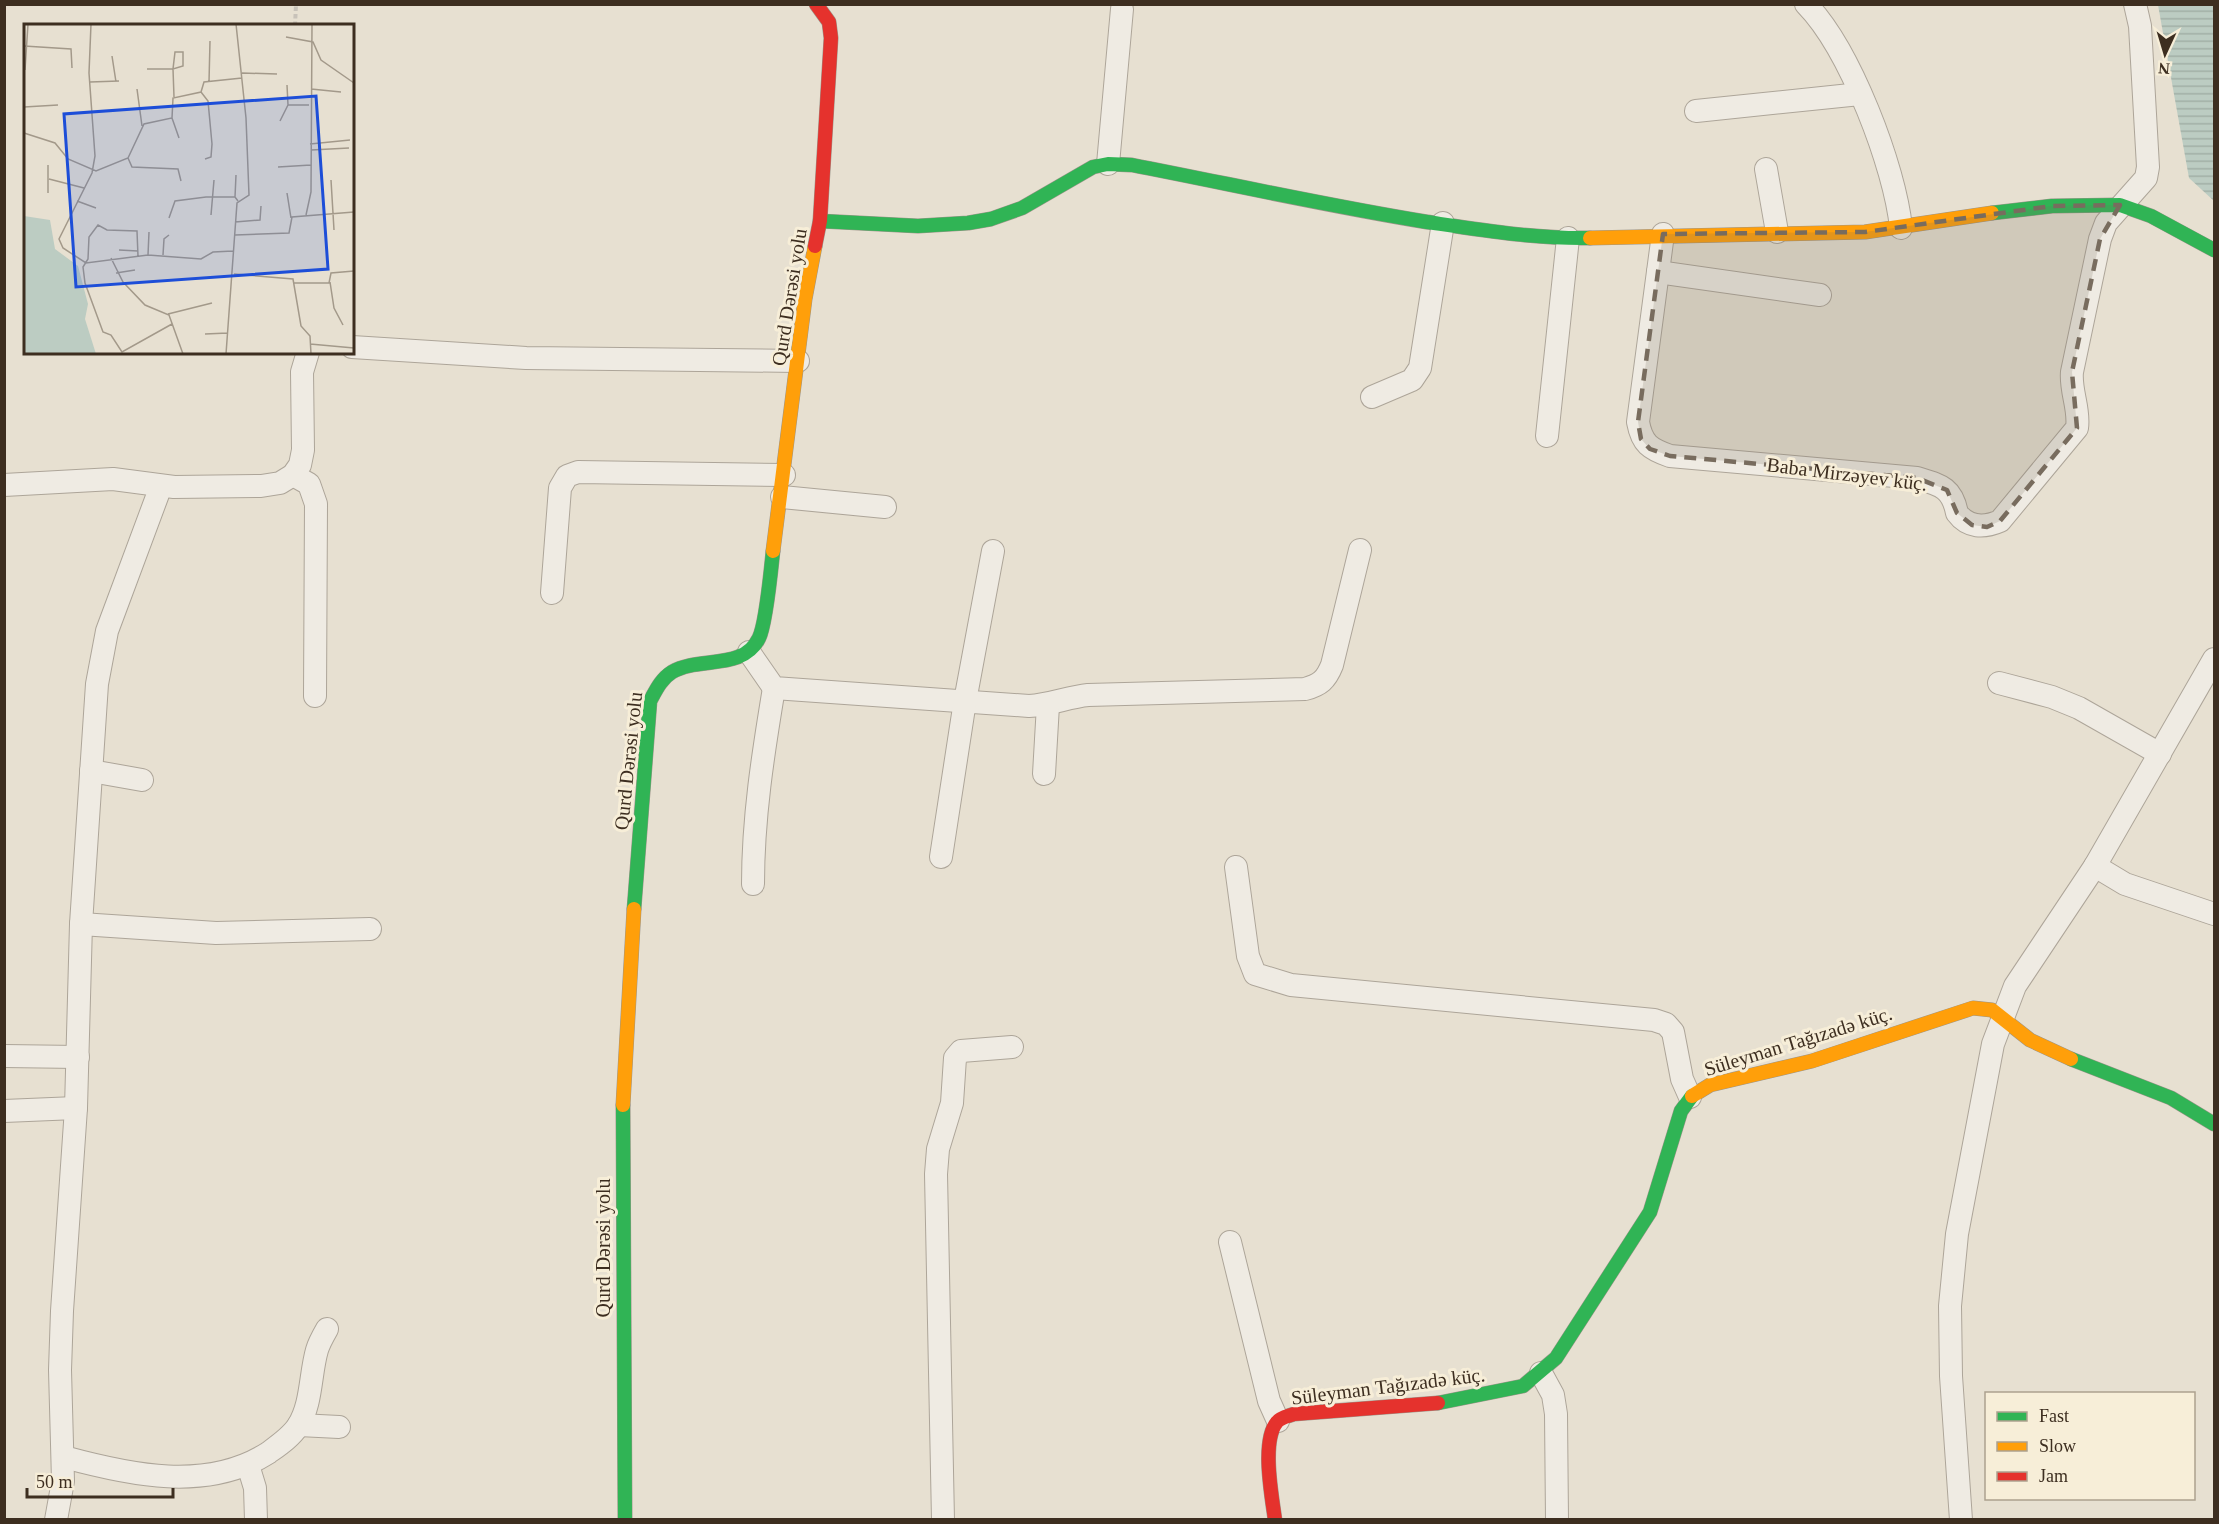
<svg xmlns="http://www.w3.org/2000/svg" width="2219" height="1524" viewBox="0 0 2219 1524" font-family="Georgia,serif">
<defs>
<pattern id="water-rules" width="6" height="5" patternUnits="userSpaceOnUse" patternTransform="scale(1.5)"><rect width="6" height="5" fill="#bcccc2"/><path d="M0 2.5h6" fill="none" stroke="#a2b0a6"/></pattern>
</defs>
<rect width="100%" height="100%" fill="#e7e0d1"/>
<polygon fill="url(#water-rules)" points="2158,5 2214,5 2214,201 2189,178"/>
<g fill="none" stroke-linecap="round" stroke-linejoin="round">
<g stroke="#ada599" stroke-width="24">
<g id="street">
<path d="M 1806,4 C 1850,49 1895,167 1901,228"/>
<polyline points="1696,111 1860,94"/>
<polyline points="1108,164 1122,9"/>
<polyline points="1766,169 1777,232"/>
<path d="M 1663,234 L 1638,422 C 1642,444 1650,449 1670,456 L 1917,478 C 1940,485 1952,487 1957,513 C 1968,528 1984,528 2000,521 L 2077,428 C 2080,409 2070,391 2072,372 L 2100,239 L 2106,223 L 2146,178 L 2148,167 L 2140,26 L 2135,4"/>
<polyline points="1658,272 1820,295"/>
<polyline points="352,347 526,358 798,361"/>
<polyline points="1372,397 1412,380 1420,368 1443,223"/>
<polyline points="1547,436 1568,238"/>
<polyline points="293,475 309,484 316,504 315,696"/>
<polyline points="4,485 113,479 174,487 261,486 280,483 293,475 300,465 303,450 302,372 308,352"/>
<polyline points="782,497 885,507"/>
<polyline points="552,593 560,488 567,476 578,472 784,475"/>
<path d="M 749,652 L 774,688 L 1029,706 C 1050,705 1068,697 1088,695 L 1305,689 C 1320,685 1326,680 1332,665 L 1360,550"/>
<polyline points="1999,683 2052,697 2079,708 2160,754"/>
<polyline points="91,771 142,780"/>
<polyline points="1044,774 1048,705"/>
<polyline points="941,857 965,701 993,551"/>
<polyline points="2095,866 2125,884 2214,914"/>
<polyline points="1236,867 1248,956 1255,974 1291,985 1654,1020 1666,1024 1673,1032 1682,1079 1690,1097"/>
<path d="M 753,884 C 753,818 763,754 774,688"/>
<polyline points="81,924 216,933 370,929"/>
<polyline points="4,1056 78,1057"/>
<polyline points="4,1111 76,1108"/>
<polyline points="1230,1242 1269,1401 1278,1421"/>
<polyline points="1541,1373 1553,1395 1556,1414 1557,1520"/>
<polyline points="299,1425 339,1427"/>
<path d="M 64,1457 C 130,1475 207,1492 268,1453 C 279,1445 291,1437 298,1426 C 312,1404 310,1374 317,1350 C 319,1343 323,1336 327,1329"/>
<polyline points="248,1465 255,1488 256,1520"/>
<polyline points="56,1520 63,1481 60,1370 62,1311 76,1108 81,924 97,684 107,631 161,486"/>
<polyline points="943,1520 936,1174 938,1149 952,1103 955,1058 961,1051 1012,1047"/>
<polyline points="1961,1520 1951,1376 1950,1306 1957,1234 1993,1044 2015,986 2095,866 2214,659"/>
</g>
</g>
<g stroke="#9c958a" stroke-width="15">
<g id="fast">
<polyline points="1992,213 2052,206 2120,205 2151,216 2214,250"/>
<path d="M 820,221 L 918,226 L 968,223 L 991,219 L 1022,208 L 1093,167 L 1108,164 L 1132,165 C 1230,184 1328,206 1427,222 C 1481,230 1536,239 1590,238"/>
<path d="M 634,909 L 650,701 C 656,690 661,679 672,672 C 699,656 743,671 759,638 C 766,624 771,570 773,551"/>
<polyline points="2071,1059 2171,1098 2214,1124"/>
<polyline points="623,1105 625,1520"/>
<polyline points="1438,1403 1523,1386 1556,1358 1650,1212 1681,1111 1692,1096"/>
</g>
</g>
<g stroke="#9c958a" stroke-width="15">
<g id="slow">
<polyline points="1590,238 1865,232 1992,213"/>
<polyline points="773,551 805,299 815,246"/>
<polyline points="1692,1096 1710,1085 1812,1061 1973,1008 1992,1010 2030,1040 2071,1059"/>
<polyline points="623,1105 634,909"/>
</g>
</g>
<g stroke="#9c958a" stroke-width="15">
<g id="jam">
<polyline points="815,246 820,221 831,38 829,22 816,4"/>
<path d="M 1275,1520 C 1272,1497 1261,1441 1277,1422 C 1281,1417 1289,1416 1294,1414 L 1438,1403"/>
</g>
</g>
<polyline stroke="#c8c2b9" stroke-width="4" stroke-dasharray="4.5 3" stroke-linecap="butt" points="295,26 296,4"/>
<use href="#street" stroke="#efebe3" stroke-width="22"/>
<use href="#fast" stroke="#30b455" stroke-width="14"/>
<use href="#slow" stroke="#ff9f0a" stroke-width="14"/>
<use href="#jam" stroke="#e5322d" stroke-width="14"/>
</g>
<path fill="#786c5e" fill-opacity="0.2" stroke="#786c5e" stroke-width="4.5" stroke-dasharray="12 8" stroke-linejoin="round" d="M 2120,205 L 2100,239 L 2072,372 L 2077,428 L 2000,521 L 1987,527 L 1972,525 L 1957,513 L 1947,490 L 1917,478 L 1670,456 L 1650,449 L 1641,439 L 1638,422 L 1663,234 L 1865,232 L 2052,206 Z"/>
<g text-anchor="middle" stroke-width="6" stroke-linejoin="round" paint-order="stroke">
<g font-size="20" fill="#3d2e20" stroke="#f7eed8">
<text transform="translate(789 297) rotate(-81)" y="7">Qurd Dərəsi yolu</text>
<text transform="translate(1847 474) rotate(7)" y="7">Baba Mirzəyev küç.</text>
<text transform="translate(628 761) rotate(-84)" y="7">Qurd Dərəsi yolu</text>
<text transform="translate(1798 1041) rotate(-17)" y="7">Süleyman Tağızadə küç.</text>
<text transform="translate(603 1248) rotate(-90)" y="7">Qurd Dərəsi yolu</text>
<text transform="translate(1388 1386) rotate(-7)" y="7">Süleyman Tağızadə küç.</text>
</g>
</g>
<g transform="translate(24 24)">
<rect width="330" height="330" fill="#e7e0d1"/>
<path d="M 0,192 L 26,196 L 31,225 L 54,242 L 64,280 L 61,295 L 72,330 L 0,330 Z" fill="#bcccc2"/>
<path fill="none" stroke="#a3998a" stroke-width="1.5" d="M 67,0 L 65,49 L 71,132 L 68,149 L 35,215 L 39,224 L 62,239 L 124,231 L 177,235 L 189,228 L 209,227M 262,13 L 289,18 L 297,36 L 330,59M 0,22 L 47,25 L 48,44M 151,28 L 159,28 L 159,42 L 149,45 ZM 88,32 L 92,58M 123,45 L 149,45 L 150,73M 1,46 L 4,0M 218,49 L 253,50M 66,58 L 95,57M 185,58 L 186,17M 263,61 L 264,81M 113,65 L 118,102M 287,65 L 317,68M 177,68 L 184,77 L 188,120 L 187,133 L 181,135M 0,83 L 34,81M 148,94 L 155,114M 256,97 L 264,81 L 285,81M 0,109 L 31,119 L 44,135 L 72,147 L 104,134 L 120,100 L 148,94 L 149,74 L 177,68 L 180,58 L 218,54M 286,120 L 326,116M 287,126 L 325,124M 104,134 L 108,143 L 154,145 L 157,157M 254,143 L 287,141M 25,155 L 60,164M 307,156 L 310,206M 24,169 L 24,141M 263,169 L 267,194M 211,173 L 212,151M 53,177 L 72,184M 187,191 L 190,156M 282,191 L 287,168 L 288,0M 145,194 L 151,177 L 182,173 L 211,173 L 214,177M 211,198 L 236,196 L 237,182M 211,211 L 265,209 L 268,193 L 330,188M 95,226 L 114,227M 124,231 L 125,208M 139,231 L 140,215 L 145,211M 114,232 L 113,207 L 83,206 L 74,201 L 65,213 L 64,235 L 59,243 L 61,259 L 79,308 L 87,311 L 98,328 L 148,300M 87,234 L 99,258 L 121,281 L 145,291 L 159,330M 92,249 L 111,246M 210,250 L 269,255 L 277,302 L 286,312 L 287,330M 306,258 L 310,284 L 319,301M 270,259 L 305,259 L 307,249 L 330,247M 144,290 L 188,279M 181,310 L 204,309M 286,320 L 330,324M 202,330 L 213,179 L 225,171 L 222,94 L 212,0"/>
<path fill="#1d4ed8" fill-opacity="0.15" stroke="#1d4ed8" stroke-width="3" d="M 292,72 L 304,245 L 52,263 L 40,90 Z"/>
<rect width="330" height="330" fill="none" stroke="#3d2e20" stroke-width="3"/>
</g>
<rect width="2219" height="1524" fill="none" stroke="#3d2e20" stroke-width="12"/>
<rect x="1985" y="1392" width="210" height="108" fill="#f7eed8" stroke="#ada18e" stroke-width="1.5"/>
<rect x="1997" y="1412" width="30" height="9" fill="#30b455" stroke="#ada18e" stroke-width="1.5"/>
<text x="2039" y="1422" font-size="18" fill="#3d2e20">Fast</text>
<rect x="1997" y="1442" width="30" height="9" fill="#ff9f0a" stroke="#ada18e" stroke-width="1.5"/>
<text x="2039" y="1452" font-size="18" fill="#3d2e20">Slow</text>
<rect x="1997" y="1472" width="30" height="9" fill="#e5322d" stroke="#ada18e" stroke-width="1.5"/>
<text x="2039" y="1482" font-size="18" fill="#3d2e20">Jam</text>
<g transform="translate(2165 54) rotate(184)" stroke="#f7eed8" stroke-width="4.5" paint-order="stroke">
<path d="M0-4.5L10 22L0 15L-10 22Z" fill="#3d2e20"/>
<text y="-9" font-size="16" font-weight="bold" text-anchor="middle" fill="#3d2e20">N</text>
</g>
<path d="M27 1488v9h146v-9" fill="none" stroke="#3d2e20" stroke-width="3"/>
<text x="36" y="1488" font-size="18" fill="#3d2e20" stroke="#f7eed8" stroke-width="4.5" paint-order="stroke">50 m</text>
</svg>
